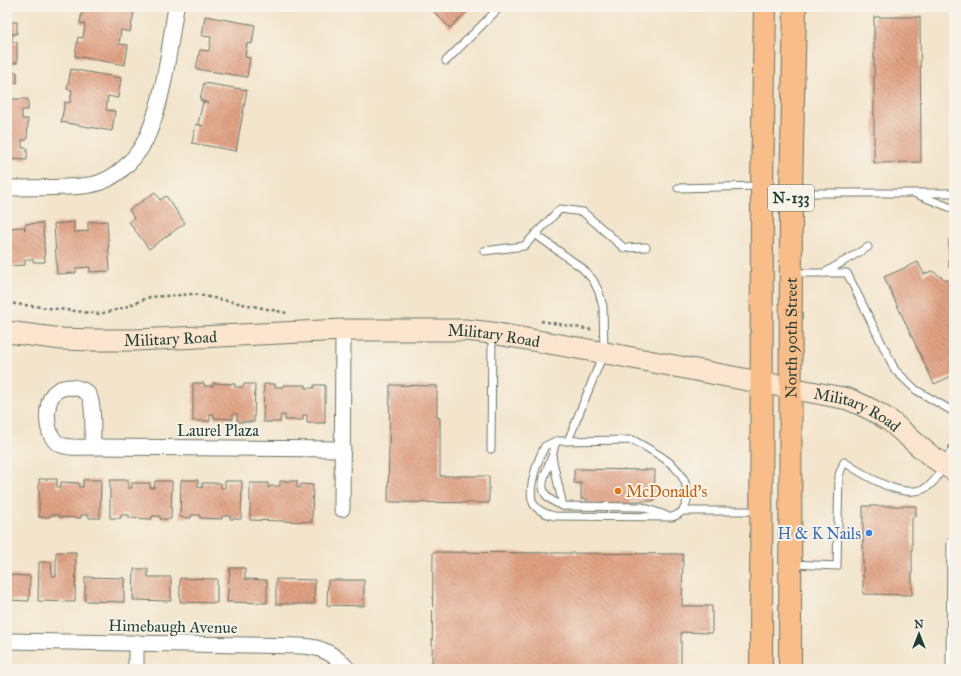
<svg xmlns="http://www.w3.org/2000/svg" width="961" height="676" viewBox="0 0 961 676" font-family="'IM FELL Great Primer',serif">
<defs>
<pattern id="building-back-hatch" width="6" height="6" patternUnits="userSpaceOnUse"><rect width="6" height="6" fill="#e1a183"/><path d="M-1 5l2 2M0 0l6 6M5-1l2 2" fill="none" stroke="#b6846c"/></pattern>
</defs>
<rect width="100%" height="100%" fill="#f7f3e8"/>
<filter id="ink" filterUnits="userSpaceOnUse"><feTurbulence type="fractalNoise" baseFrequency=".025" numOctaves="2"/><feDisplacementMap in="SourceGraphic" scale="8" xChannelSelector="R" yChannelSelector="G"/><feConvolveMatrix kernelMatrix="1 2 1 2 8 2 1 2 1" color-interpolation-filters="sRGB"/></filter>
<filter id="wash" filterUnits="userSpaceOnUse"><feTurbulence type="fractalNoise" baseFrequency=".012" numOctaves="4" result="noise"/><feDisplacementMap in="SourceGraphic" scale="16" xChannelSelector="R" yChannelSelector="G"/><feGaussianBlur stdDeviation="0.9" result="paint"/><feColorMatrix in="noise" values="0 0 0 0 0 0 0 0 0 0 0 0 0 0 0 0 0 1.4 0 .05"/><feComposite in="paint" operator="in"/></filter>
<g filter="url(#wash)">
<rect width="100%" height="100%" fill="#f3e4cb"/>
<g id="blocks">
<g fill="url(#building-back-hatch)">
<polygon points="83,7 101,7 134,12 130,32 121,30 119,44 128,45 125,65 75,56 78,37 83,38 85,24 80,23"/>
<polygon points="429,7 472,7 450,28"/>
<polygon points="205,16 255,25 252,44 247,43 245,57 250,58 247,77 196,69 200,50 209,51 211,37 202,36"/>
<polygon points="874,17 920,17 921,162 874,163"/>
<polygon points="7,22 17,22 17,34 12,34 12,42 17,42 17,63 12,63 12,72 17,72 17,83 7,83"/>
<polygon points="71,69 121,78 118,98 108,96 106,110 115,111 112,131 61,122 65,102 70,103 72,90 67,89"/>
<polygon points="204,83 247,90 236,151 192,143 196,124 203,126 198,124 203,102 208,103 200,100"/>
<polygon points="7,99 28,99 28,110 22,110 22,119 28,119 27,140 22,140 22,148 27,148 27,160 7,159"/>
<polygon points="155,192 160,200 166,196 185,223 149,249 129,222 134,218 129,210"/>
<polygon points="107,221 110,271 90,272 90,267 76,268 76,273 57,274 54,224 74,222 74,232 88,231 88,222"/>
<polygon points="43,223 45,262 33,262 33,259 25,260 25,265 7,266 7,228 24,227 25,230 25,224"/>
<rect x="949" y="240" width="5" height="27"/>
<polygon points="918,262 924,274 932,271 946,280 954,280 954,375 934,384 884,277"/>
<polygon points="193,383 204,383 204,386 213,386 213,383 235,384 235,387 243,387 244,384 255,384 254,422 237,422 237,414 233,414 233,419 214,418 214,414 210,414 210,421 193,421"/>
<polygon points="264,384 275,384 275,387 283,387 283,385 306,385 306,388 314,388 314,385 325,385 325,423 307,423 307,415 303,415 303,420 285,420 285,415 281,415 280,422 263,422"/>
<polygon points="390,385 437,386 437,417 440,418 440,476 489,476 489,503 388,502"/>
<polygon points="574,469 655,470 654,501 631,501 631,505 587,505 587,499 581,499 581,483 574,483"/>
<polygon points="39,479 57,479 57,487 61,487 61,482 79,483 79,487 83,487 83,480 101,480 100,518 89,518 89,515 81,515 81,518 59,517 59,515 50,515 50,517 39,517"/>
<polygon points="110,480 128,480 128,488 132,488 132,483 150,483 150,488 154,488 155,481 172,481 171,519 160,519 160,516 152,516 152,519 129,518 129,515 121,515 121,518 110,518"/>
<polygon points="181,480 198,480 198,487 202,488 202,483 221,483 221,488 225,488 225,481 242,481 241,519 230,519 230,516 222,516 222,519 200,518 200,515 191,515 191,518 180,517"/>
<polygon points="280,481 297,481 297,488 300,488 300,485 303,484 313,485 312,522 250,520 250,483 268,483 268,488 270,488 270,486 280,486"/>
<polygon points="863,506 916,506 916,517 912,517 912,595 863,594"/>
<rect x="7" y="509" width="3" height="12"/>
<polygon points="56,552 76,552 75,602 38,601 39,562 51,562 52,576 56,576"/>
<polygon points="433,552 683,554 682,606 712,606 712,633 681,632 681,669 432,669"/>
<polygon points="230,568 245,568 245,579 267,580 267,603 227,602"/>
<polygon points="134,569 148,569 148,577 171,577 171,601 133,600"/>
<polygon points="7,575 30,576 29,601 7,600"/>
<polygon points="85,577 124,578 124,602 85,601"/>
<polygon points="180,578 217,579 217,603 180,602"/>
<polygon points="276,579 315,580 314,604 276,604"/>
<polygon points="328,580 364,580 364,606 327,605"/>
</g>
</g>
</g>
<g filter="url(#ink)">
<use href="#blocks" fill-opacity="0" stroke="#697769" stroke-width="1"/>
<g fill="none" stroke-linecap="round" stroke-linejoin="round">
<g stroke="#697769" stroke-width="9">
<g id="lane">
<polyline points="446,61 500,7"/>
<polyline points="678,188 760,186"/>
<polyline points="793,193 954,193"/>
<polyline points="916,194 954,209"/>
<polyline points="535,234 582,268 593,280 599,292 603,307 604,352 568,441"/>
<polyline points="484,251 524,246 560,209 583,212 624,248 646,247"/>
<polyline points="793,273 847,273 895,370 916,390 954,412"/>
<polyline points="824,273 868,247"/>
<path d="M 633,440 C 657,454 691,468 687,500 C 685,510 681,514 672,517 L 554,516 C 546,514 537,511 533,503 C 527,489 538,459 545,446 L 556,441 Z"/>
<polyline points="556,441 552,457 563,506 642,507 665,515"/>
<polyline points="491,449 492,335"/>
<path d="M 552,457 C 542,480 534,495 563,506"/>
<polyline points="683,511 758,511"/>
<path d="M 793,564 L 837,566 L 839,475 L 844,462 C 865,475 912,508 934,481 C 942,471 948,457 954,446"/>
<polyline points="950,669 951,542 954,542"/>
</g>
</g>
<g stroke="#697769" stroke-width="17">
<g id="street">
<path d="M 7,188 C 34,187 63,189 90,185 C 116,181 140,156 149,132 C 165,93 169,48 176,7"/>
<path d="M 71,387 C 78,388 84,389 88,394 C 95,403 92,435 93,447 C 82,447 69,449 59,444 C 45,437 44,404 54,393 C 59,388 65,387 71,387 Z"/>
<polyline points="93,447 343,449"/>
<polyline points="342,509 343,330"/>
<path d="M 7,641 L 301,646 C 322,647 333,653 348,669"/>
<polyline points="136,643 136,669"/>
</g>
</g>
<g stroke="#697769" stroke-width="23">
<g id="secondary">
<path id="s1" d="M 7,332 L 62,339 L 93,340 L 136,340 L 343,330 L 465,330 L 492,333 L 617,355 L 848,399 C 863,405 877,412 890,421 C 911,438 929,458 954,470"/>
</g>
</g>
<g stroke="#697769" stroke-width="24">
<g id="primary">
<polyline points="761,669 762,186 765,7"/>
<path id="s2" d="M 790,669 L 791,193 L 795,7"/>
</g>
</g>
<g stroke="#697769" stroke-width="2.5" stroke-dasharray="3 3" stroke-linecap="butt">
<polyline points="7,303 100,314 123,308 150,297 194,294 287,313"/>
<polyline points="541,321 593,330"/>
</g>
<use href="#lane" stroke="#fff" stroke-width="7"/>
<use href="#street" stroke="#fff" stroke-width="15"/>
<use href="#secondary" stroke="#fce5cf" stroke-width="21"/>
<use href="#primary" stroke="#f8bd88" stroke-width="22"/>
</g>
</g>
<circle fill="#e8710a" stroke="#f7f3e8" stroke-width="1.5" cx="618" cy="491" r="4"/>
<circle fill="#3f7fe0" stroke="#f7f3e8" stroke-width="1.5" cx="869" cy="533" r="4"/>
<g text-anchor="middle" stroke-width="4" stroke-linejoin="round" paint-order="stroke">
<rect fill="#f7f3e8" stroke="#60746a" stroke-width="1" x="768" y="185" width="46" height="26" rx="3"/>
<g font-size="15" font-weight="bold" fill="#1f3d34">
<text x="791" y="203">N-133</text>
</g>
<g font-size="16" fill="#1f3d34" stroke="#f7f3e8">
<text dy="6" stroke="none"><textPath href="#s1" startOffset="488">Military Road</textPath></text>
<text dy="6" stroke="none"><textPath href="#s1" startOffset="164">Military Road</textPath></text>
<text dy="6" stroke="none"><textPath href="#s2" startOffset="331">North 90th Street</textPath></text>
<text dy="6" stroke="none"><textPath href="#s1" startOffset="860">Military Road</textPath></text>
<text x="218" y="436">Laurel Plaza</text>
<text transform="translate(173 626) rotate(1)" y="6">Himebaugh Avenue</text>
</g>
<g font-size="16" fill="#c56008" stroke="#f7f3e8" text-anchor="start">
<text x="626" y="497">McDonald's</text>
</g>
<g font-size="16" fill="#366cbe" stroke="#f7f3e8" text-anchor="end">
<text x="861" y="539">H &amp; K Nails</text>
</g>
</g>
<rect width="961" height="676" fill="none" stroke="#f7f3e8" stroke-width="24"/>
<g transform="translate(919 634)" stroke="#f7f3e8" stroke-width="3" paint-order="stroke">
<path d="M0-3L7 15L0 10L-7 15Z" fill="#1f3d34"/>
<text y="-6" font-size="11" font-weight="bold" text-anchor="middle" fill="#1f3d34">N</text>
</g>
</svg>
